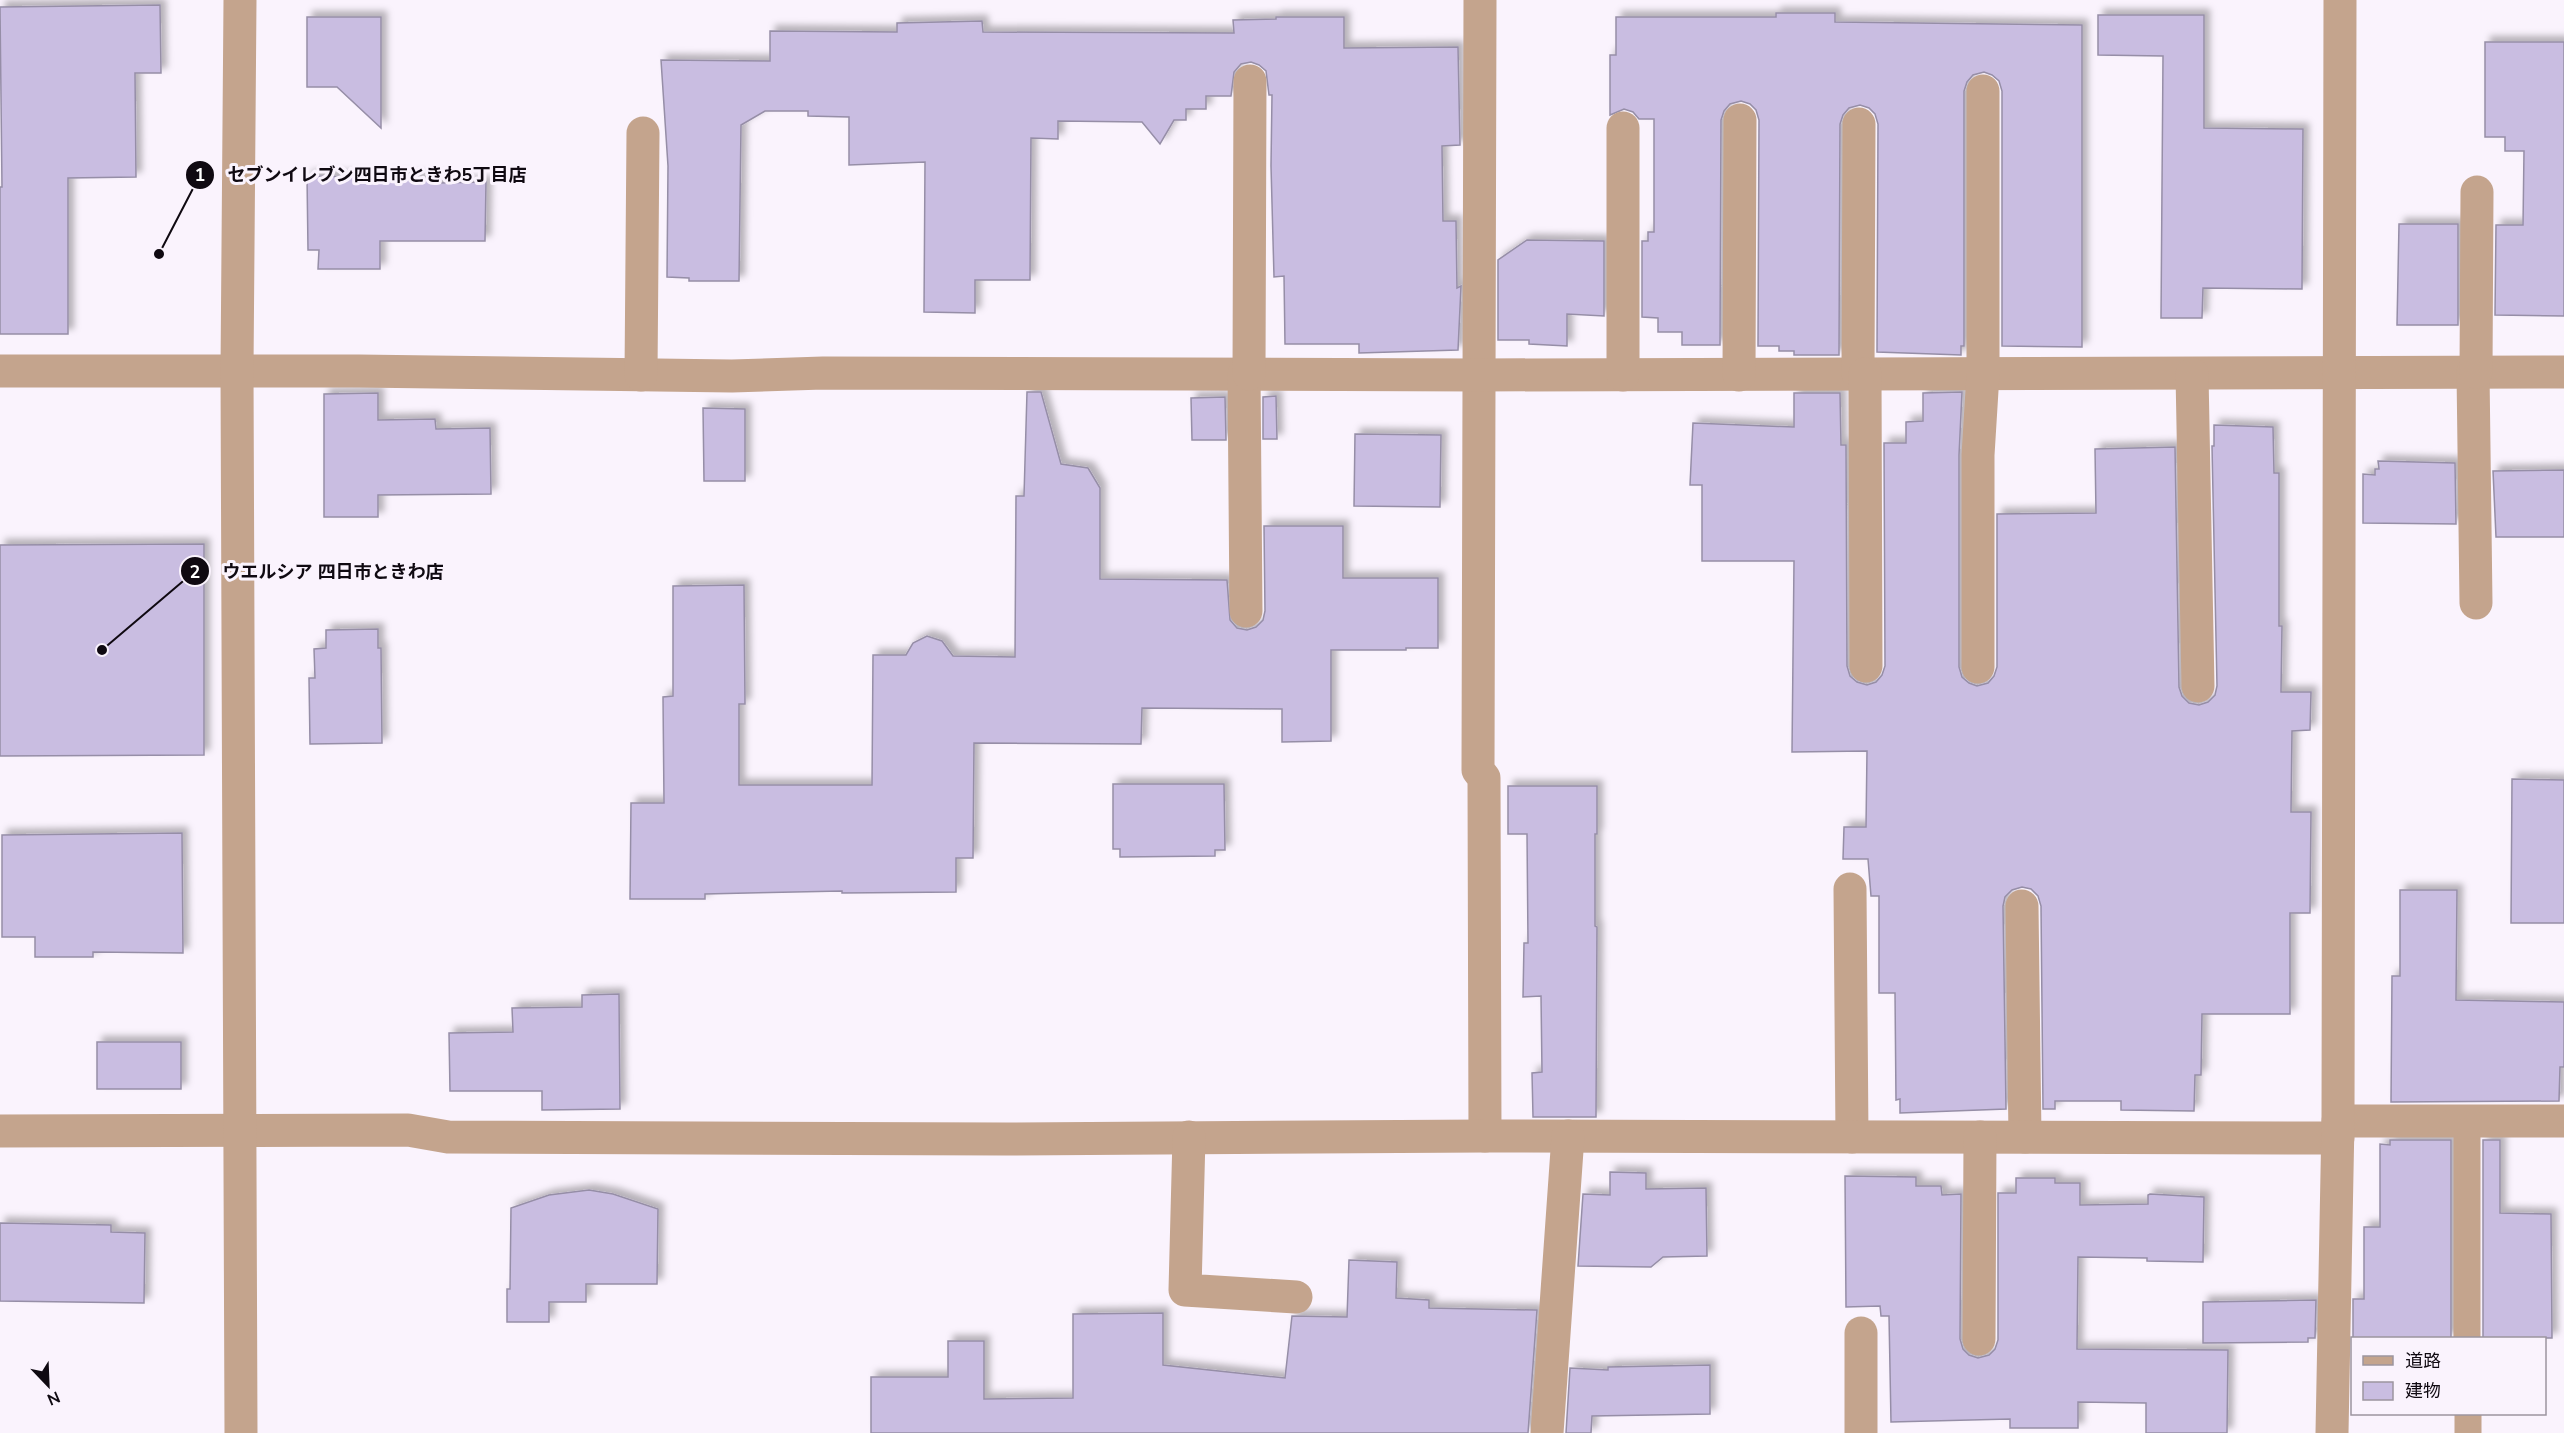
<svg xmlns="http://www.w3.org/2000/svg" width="2564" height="1433" viewBox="0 0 2564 1433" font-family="'Nunito Sans','Noto Sans JP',sans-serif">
<defs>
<filter id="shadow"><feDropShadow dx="5.5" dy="-5.5" stdDeviation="3" flood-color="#0004"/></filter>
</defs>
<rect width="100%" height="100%" fill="#faf3fd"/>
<g fill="#c9bde1" stroke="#968ea7" stroke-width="1.5" filter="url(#shadow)">
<polygon points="160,5 161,73 135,73 136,177 68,178 68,334 0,334 0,187 2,187 0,7"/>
<polygon points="1776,13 1835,13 1835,22 2082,25 2082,347 2002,346 2002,91 1999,81 1992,75 1984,72 1973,75 1967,82 1964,91 1964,346 1961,346 1961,355 1877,352 1878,124 1875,114 1869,108 1860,105 1849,108 1843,115 1840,124 1839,355 1794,355 1794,351 1779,351 1779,346 1758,346 1759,120 1756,110 1750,104 1741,101 1730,104 1724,111 1721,120 1720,345 1682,345 1682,332 1658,332 1658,318 1642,317 1642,241 1648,241 1648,232 1654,232 1654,119 1639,119 1633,112 1624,109 1610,115 1610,55 1616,55 1616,17 1776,17"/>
<polygon points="2098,15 2204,15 2204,128 2303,129 2302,289 2203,288 2202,318 2161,318 2163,56 2098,55"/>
<polygon points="307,17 381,17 381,128 337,87 307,87"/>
<polygon points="1276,17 1344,17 1344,48 1458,47 1460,145 1442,146 1443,221 1456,221 1457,288 1461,286 1458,350 1359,353 1359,344 1285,344 1284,276 1274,277 1271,166 1272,95 1269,95 1266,71 1259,65 1251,62 1241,64 1234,72 1231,96 1206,96 1206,109 1186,109 1186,120 1174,120 1160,144 1142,122 1058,121 1058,139 1031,138 1030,280 975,280 975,313 924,312 925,162 849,165 849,117 808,116 808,111 765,111 741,125 739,281 689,281 689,278 667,277 668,166 661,60 770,61 770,31 897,32 897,23 982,21 983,32 1234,33 1233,20 1276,19"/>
<polygon points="2485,42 2564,42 2564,316 2495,315 2496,225 2523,225 2524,151 2505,151 2505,137 2485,137"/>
<polygon points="307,176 438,178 438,183 486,182 485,241 380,241 380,269 318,269 319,250 308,250"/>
<polygon points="2399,224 2458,224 2458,325 2397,325"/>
<polygon points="1527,240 1604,241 1604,316 1567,314 1567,346 1529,344 1529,340 1498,340 1498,260"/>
<polygon points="1027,392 1041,392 1061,464 1088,468 1100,488 1100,579 1227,580 1230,620 1237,628 1247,630 1256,627 1263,620 1265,611 1264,526 1343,526 1343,578 1438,578 1438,648 1406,648 1406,650 1331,650 1331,741 1282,742 1282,709 1142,708 1141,744 974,743 973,858 956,858 956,892 842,893 842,891 705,894 705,899 630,899 631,803 664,803 663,697 673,696 673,586 744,585 745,704 739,704 739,785 872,785 873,655 906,655 913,643 927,636 942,641 953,656 1015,657 1016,496 1024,496"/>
<polygon points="1962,392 1959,455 1959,667 1962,677 1969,683 1977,686 1988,683 1994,676 1997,667 1997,514 2096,513 2095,449 2175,447 2179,687 2182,696 2189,703 2199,705 2208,702 2215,695 2217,686 2212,446 2214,446 2214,425 2273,427 2274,473 2279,473 2279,626 2282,626 2281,692 2311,692 2310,730 2292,731 2291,812 2311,812 2310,913 2290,913 2290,1014 2202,1014 2201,1075 2195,1075 2194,1111 2121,1110 2121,1101 2055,1101 2055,1109 2043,1109 2041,906 2038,896 2031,889 2022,887 2012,890 2005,897 2003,906 2006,1109 1900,1113 1900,1099 1896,1100 1895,993 1879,993 1879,896 1871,896 1868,859 1843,859 1844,827 1866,827 1867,751 1792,752 1794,561 1702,561 1702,485 1690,485 1693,423 1794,427 1794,393 1840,393 1841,445 1846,445 1847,666 1850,676 1857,682 1867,685 1876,682 1882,675 1885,666 1884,443 1906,443 1906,422 1923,421 1923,393"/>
<polygon points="378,393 378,420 435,419 436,429 490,428 491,494 378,495 378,517 324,517 324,394"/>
<polygon points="1276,396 1277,439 1263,439 1263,397"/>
<polygon points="1225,397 1226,440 1192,440 1191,398"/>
<polygon points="703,408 745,409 745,481 704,481"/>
<polygon points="1355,434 1441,435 1440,507 1354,506"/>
<polygon points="2378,461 2455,463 2456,524 2363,523 2363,474 2375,475 2375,469 2379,469"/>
<polygon points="2564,470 2564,537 2496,537 2493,471"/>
<polygon points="204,544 204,755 0,756 0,545"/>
<polygon points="378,629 378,648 381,648 382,743 310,744 309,678 315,678 314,649 326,648 326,630"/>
<polygon points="2512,779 2564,780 2564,923 2511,923"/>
<polygon points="1113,784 1224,784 1225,850 1215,850 1215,856 1120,857 1120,849 1113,849"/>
<polygon points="1508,786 1597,786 1597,834 1595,834 1595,926 1597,927 1596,1117 1533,1117 1532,1073 1542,1072 1541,996 1523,997 1524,943 1528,943 1527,834 1508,834"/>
<polygon points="182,833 183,953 93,952 93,957 35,957 35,937 2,937 2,835"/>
<polygon points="2400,890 2457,890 2456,1000 2564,1002 2564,1067 2560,1067 2559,1101 2391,1102 2392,976 2400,976"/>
<polygon points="619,994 620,1109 542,1110 542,1091 450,1091 449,1033 513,1032 512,1008 582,1007 582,995"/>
<rect x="97" y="1042" width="84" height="47"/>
<polygon points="2390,1140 2451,1140 2451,1338 2353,1338 2353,1299 2364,1299 2364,1227 2380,1227 2380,1144 2390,1145"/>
<polygon points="2483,1140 2500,1140 2500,1213 2551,1214 2552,1338 2483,1338"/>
<polygon points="1610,1172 1646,1173 1646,1189 1706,1188 1707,1256 1663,1257 1651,1267 1578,1266 1583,1194 1610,1195"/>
<polygon points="1845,1176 1916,1177 1916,1186 1941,1186 1942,1195 1961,1194 1960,1339 1963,1349 1969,1355 1978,1358 1989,1355 1995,1349 1998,1340 1998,1193 2016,1193 2016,1178 2055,1178 2055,1183 2080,1183 2080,1205 2148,1204 2148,1195 2150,1194 2204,1197 2203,1262 2147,1261 2147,1258 2078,1257 2077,1349 2228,1350 2227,1433 2146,1433 2146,1403 2078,1402 2078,1428 2010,1428 2010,1419 1891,1422 1889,1316 1881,1316 1880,1306 1846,1307"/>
<polygon points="589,1190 613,1194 658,1209 657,1284 586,1284 586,1302 549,1302 549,1322 507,1322 507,1289 510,1289 511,1208 549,1195"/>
<polygon points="0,1223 111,1225 111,1232 145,1233 144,1303 0,1301"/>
<polygon points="1349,1260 1397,1262 1396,1298 1429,1300 1429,1308 1537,1310 1528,1433 871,1433 871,1377 948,1377 948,1341 984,1341 984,1399 1073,1398 1073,1314 1163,1313 1163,1365 1285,1378 1292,1316 1347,1317"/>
<polygon points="2316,1300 2315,1338 2308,1338 2308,1342 2203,1343 2203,1302"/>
<polygon points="1710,1365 1710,1414 1592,1416 1591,1433 1566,1433 1570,1368 1608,1370 1608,1367"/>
</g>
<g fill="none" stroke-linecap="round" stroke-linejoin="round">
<g stroke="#c4a48d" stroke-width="27">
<polyline points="2467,1121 2467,1338"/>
<polyline points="2468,1414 2468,1433"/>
</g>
<g stroke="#c4a48d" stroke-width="33">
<polyline points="1480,0 1478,770 1484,778 1485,1136"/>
<polyline points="0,371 359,371 732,376 823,373 1479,375 2564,372"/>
<polyline points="2473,372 2476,603"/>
<polyline points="2476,372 2477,192"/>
<polyline points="1244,374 1246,611"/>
<polyline points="1249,374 1250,81"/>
<polyline points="1858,374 1859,124"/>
<polyline points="1865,374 1866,666"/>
<polyline points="2192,374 2198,686"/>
<polyline points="641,375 643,133"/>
<polyline points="1623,375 1623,128"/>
<polyline points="1739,375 1740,120"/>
<polyline points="1978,667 1978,455 1983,374 1983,91"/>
<polyline points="1850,889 1852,1137"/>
<polyline points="2022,906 2025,1137"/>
<polyline points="2338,1121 2564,1121"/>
<polyline points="0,1131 408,1130 448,1137 1006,1139 1485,1136 2338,1138"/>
<polyline points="1189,1137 1185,1290 1296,1297"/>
<polyline points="1861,1333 1861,1433"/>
<polyline points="1979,1339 1980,1137"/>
<polyline points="1547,1433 1568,1136"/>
<polyline points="2332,1433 2338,1121 2340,0"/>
</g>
<polyline stroke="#c4a48d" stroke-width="33" points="240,0 237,370 241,1433"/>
</g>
<path fill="none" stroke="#0f0911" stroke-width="2" d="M159 254L200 175M102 650L195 571"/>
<g fill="#0f0911" stroke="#faf3fd" stroke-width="2">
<circle cx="159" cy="254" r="6"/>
<circle cx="102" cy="650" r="6"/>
<circle cx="200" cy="175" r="15"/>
<circle cx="195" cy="571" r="15"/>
</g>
<g font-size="18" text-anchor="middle" font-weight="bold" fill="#fff">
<text x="200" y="181">1</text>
<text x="195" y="578">2</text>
</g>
<g font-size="18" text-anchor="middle" font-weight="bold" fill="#0f0911" stroke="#faf3fd" stroke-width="6" stroke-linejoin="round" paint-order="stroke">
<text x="377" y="181">セブンイレブン四日市ときわ5丁目店</text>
<text x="333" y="578">ウエルシア 四日市ときわ店</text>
</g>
<rect x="2351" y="1337" width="195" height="78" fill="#faf3fd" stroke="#9c959f" stroke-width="1.5"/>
<rect x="2363" y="1356" width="30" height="9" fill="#c4a48d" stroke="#9c959f" stroke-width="1.5"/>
<text x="2405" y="1367" font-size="18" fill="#0f0911">道路</text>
<rect x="2363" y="1382" width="30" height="18" fill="#c9bde1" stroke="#9c959f" stroke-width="1.5"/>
<text x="2405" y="1397" font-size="18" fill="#0f0911">建物</text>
<g transform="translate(48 1385) rotate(157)" stroke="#faf3fd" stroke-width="4.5" paint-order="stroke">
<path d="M0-4.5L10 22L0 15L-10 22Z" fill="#0f0911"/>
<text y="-9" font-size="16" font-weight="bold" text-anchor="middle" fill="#0f0911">N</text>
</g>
</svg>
